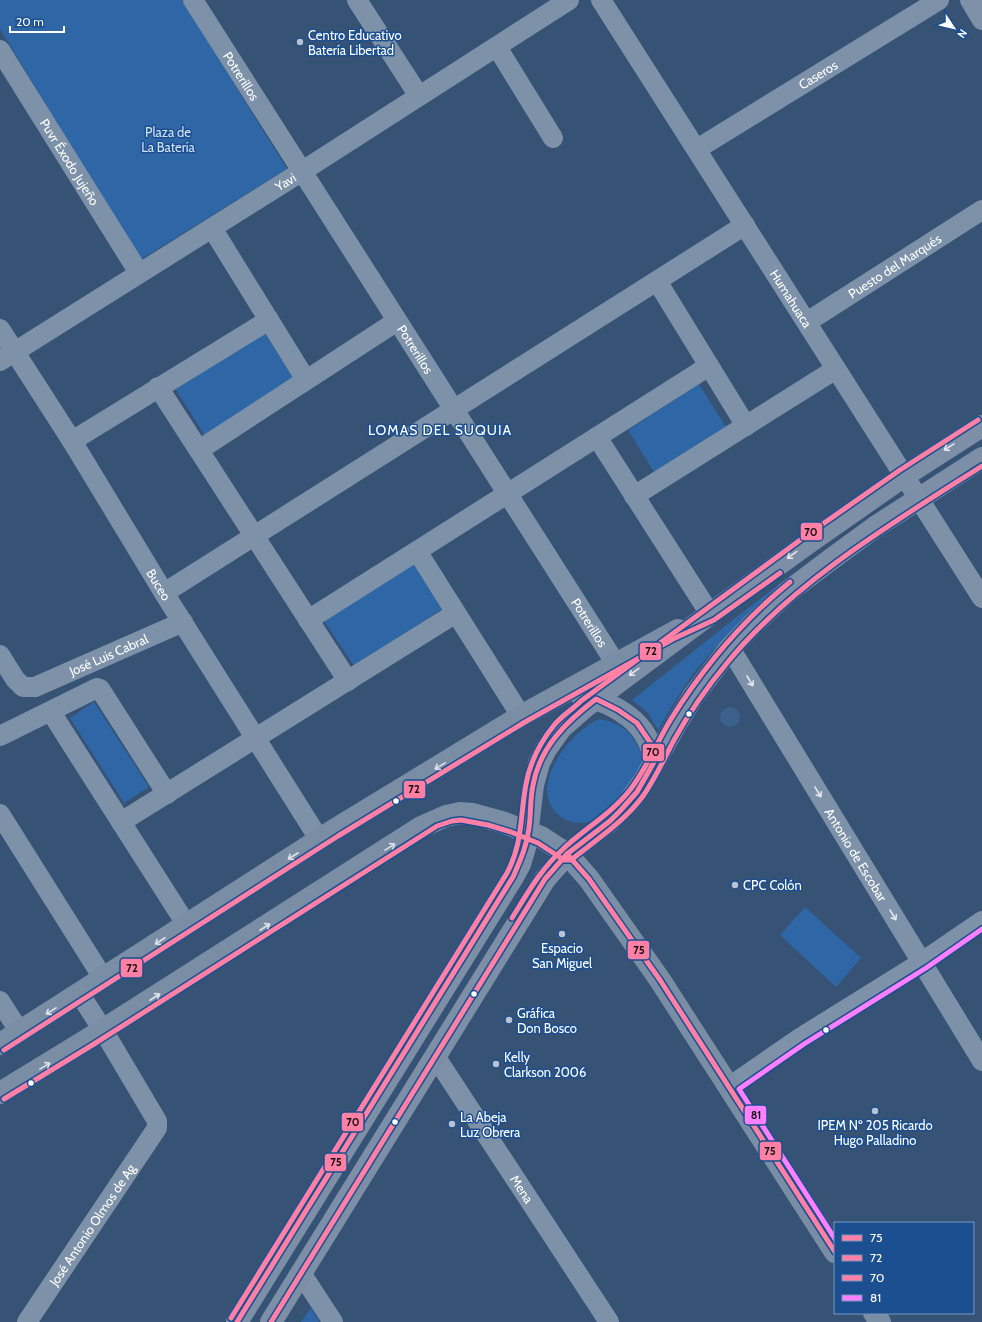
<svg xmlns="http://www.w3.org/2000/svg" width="982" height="1322" viewBox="0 0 982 1322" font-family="Cabin,sans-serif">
<rect width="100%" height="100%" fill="#365274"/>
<g fill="#2f66a5">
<polygon points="0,0 182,0 287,169 140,260 0,29"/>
<polygon points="264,332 294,380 205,436 175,388"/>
<polygon points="699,384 726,427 654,472 628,430"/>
<polygon points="412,561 442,609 354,666 323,619"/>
<path d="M 802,567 C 764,601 725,633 694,673 C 681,691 669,710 658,730 L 648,713 L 632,700 L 753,604 Z"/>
<polygon points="94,702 149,787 124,803 70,718"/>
<path d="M 599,719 C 625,723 639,738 643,763 C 630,782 619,801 601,815 C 580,833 546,818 547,789 C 548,762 575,730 599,719 Z"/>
<polygon points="805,907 861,958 836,987 780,935"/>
<polygon points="311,1308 319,1322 301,1322"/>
</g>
<circle fill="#3b618d" cx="730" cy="717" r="10"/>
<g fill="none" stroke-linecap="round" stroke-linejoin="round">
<g stroke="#7d92a8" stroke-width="20">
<path id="s1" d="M 193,0 L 616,664 L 607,679"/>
<polyline points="357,0 419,96"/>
<path id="s2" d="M 601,0 L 982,598"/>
<polyline points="970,0 982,20"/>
<polyline points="497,47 553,138"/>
<path id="s3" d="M 0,50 L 139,273"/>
<path id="s4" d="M 697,149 L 939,0"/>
<polyline points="212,228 306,380"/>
<polyline points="657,281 746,426"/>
<path id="s5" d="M 807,322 L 982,210"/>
<path id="s6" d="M 0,329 L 72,441 L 164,593 L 319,839"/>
<path id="s7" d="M 0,361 L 301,172 L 569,0"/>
<polyline points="158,387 348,681"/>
<polyline points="597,437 710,614"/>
<polyline points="72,441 269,320"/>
<polyline points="199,450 397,321"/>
<polyline points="634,496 836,369"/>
<polyline points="417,551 521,716"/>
<polyline points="164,593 745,225"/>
<polyline points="308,620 709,366"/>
<path id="s8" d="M 730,648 L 982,1061"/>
<path id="s9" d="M 0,655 L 15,679 L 23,687 L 35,687 L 183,622"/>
<polyline points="51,712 186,924"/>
<polyline points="0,736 97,688 100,689 167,794"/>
<polyline points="0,814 103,978"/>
<polyline points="121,822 456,613"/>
<polyline points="0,1001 19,1031"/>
<path id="s10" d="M 435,1056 L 609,1322"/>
<polyline points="729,1087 800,1038 922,962 982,921"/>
<polyline points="301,1273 333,1322"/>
<path id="s11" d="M 27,1322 L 157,1128 L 157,1121 L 103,1030 L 79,993"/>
</g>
<g stroke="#798da4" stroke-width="22">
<path d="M 580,694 C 616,704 650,722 654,762"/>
<polyline points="0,1044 334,830 521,716 678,630"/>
<polyline points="0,1093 90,1038 421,827 446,816 460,813 473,814 502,822 541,837 567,854 589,879 660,980 835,1252"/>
<polyline points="874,1313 880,1322"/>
</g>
<g stroke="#7d8ea7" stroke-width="22">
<polyline points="237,1322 513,877 520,864 526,844 533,785 539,763 546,749 561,728 585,707 710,614 811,541 904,476 982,426"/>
<polyline points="271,1322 545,879 567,854 610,821 629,802 644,781 676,724 694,695 730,648 753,624 789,591 830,560 875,527 982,458"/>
</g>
<g stroke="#1b4f8f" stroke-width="8">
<g id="bus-1">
<polyline points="567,854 589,879 660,980 835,1252"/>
<path d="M 237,1322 L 513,877 C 520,861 527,846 529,828 C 531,814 530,799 533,785 C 540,747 566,722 596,699 L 618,710 L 637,723 L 652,745 L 654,762 L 637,792 L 620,811 L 610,821 L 567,854 L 545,879 L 271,1322"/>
</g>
</g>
<g stroke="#1b4f8f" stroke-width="8">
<g id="bus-2">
<polyline points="4,1050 338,836 525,722 673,639 714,620 780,573"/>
<path d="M 4,1099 L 94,1044 L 437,826 L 452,821 L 461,820 L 488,825 L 511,832 L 538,843 L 564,860 L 571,860 C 596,840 624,822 643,796 C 655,779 664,759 674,740 C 689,713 707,687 727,663 C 792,583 895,521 982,466"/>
</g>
</g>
<g stroke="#1b4f8f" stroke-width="8">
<g id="bus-3">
<path d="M 512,918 C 527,894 541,869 562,850 C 584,829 611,814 630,790 C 647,768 657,742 671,719 C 704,666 742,621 790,582"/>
<path d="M 231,1318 L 507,873 C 523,843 520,816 526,784 C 530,762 541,741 555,724 C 563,715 573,709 581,701 L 807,535 L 900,470 L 978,420"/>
</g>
</g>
<g stroke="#1b4f8f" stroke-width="8">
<polyline id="bus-4" points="835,1239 739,1089 804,1044 926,968 982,929"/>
</g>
<use href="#bus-1" stroke="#ff80a5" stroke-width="5"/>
<use href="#bus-2" stroke="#ff80a5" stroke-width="5"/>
<use href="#bus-3" stroke="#ff80a5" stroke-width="5"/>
<use href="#bus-4" stroke="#fe80ff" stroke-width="5"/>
</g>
<defs><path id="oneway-shaft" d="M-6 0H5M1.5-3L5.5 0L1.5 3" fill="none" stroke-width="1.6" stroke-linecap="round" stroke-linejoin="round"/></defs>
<g stroke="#e5e8ed">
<use href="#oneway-shaft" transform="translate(949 447) rotate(148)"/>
<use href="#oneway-shaft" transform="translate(792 555) rotate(144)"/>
<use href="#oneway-shaft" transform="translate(634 672) rotate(144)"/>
</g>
<g stroke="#e5e9ee">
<use href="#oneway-shaft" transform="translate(750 681) rotate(59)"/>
<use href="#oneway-shaft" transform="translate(818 792) rotate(59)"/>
<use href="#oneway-shaft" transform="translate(893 915) rotate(59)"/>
</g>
<g stroke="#dee2e8">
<use href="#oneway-shaft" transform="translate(440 766) rotate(149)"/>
<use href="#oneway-shaft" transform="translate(390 847) rotate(-32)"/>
<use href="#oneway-shaft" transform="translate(293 856) rotate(147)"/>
<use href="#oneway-shaft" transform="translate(265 927) rotate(-33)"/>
<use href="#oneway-shaft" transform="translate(160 941) rotate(147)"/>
<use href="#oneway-shaft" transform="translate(155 997) rotate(-33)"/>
<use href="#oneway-shaft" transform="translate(51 1011) rotate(148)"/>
<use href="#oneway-shaft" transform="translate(45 1066) rotate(-31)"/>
</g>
<g fill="#b9c2ce" stroke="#1b4f8f" stroke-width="1.5">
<circle cx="300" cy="42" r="4"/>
<circle cx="735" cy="885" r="4"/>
<circle cx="562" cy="934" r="4"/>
<circle cx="509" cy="1020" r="4"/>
<circle cx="496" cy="1064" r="4"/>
<circle cx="875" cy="1111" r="4"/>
<circle cx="452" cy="1124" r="4"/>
</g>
<g fill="#fff" stroke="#1b4f8f" stroke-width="1.5">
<circle cx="689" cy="714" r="3.5"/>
<circle cx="396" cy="801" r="3.5"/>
<circle cx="474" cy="994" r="3.5"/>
<circle cx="826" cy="1030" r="3.5"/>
<circle cx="31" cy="1083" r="3.5"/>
<circle cx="395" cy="1122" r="3.5"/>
</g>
<g text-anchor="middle" stroke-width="3" stroke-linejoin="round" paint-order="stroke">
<g font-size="13" fill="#fff" stroke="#1b4f8f" text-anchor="start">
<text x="308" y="40">Centro Educativo<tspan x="308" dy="15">Batería Libertad</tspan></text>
<text x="743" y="890">CPC Colón</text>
<text x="562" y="953" text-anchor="middle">Espacio<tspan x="562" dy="15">San Miguel</tspan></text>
<text x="517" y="1018">Gráfica<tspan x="517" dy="15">Don Bosco</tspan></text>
<text x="504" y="1062">Kelly<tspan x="504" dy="15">Clarkson 2006</tspan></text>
<text x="460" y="1122">La Abeja<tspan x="460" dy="15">Luz Obrera</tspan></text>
<text x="875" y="1130" text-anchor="middle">IPEM Nº 205 Ricardo<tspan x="875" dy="15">Hugo Palladino</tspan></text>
</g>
<g font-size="13" fill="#fff" stroke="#1b4f8f">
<text dy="5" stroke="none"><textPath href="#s4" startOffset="142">Caseros</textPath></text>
<text dy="5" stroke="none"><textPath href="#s1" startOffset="90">Potrerillos</textPath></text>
<text dy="5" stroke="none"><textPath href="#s3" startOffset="132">Puvr Éxodo Jujeño</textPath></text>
<text dy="5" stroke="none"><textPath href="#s7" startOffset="337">Yavi</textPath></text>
<text dy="5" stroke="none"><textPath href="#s5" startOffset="104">Puesto del Marqués</textPath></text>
<text dy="5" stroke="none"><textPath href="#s2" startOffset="354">Humahuaca</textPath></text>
<text dy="5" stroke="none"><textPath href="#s1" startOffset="414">Potrerillos</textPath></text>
<text dy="5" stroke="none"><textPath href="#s6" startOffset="301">Buceo</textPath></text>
<text dy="5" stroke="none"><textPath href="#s1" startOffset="738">Potrerillos</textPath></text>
<text dy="5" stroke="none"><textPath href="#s9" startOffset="132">José Luis Cabral</textPath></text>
<text dy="5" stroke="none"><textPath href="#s8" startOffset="242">Antonio de Escobar</textPath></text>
<text dy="5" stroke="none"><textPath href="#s10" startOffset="159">Mena</textPath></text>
<text dy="5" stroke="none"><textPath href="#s11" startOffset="117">José Antonio Olmos de Ag</textPath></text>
</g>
<g font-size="13" fill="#cfe3fa" stroke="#1b4f8f">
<text x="168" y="137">Plaza de<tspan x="168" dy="15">La Batería</tspan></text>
</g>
<g font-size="14" letter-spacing="1" fill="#fff" stroke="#1b4f8f">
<text x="440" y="435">LOMAS DEL SUQUIA</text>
</g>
</g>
<g stroke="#1b4f8f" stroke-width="1.5">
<rect x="800" y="522" width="23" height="19" rx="4" fill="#ff80a5"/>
<rect x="639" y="642" width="23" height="19" rx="4" fill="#ff80a5"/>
<rect x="642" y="743" width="23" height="19" rx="4" fill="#ff80a5"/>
<rect x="403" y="780" width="23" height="19" rx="4" fill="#ff80a5"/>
<rect x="627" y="940" width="23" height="20" rx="4" fill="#ff80a5"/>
<rect x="120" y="958" width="23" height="20" rx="4" fill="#ff80a5"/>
<rect x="744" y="1105" width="23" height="20" rx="4" fill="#fe80ff"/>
<rect x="341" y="1112" width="23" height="20" rx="4" fill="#ff80a5"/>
<rect x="759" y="1141" width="23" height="20" rx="4" fill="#ff80a5"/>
<rect x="324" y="1153" width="23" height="19" rx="4" fill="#ff80a5"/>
</g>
<g font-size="11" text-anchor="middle" font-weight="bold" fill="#111">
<text x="811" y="536">70</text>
<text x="651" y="655">72</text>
<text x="653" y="756">70</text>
<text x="414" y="793">72</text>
<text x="639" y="954">75</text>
<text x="132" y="972">72</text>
<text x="756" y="1119">81</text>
<text x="353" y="1126">70</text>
<text x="770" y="1155">75</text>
<text x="336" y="1166">75</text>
</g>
<rect x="834" y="1222" width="140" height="92" fill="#1b4f8f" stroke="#7695bc"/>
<rect x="842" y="1235" width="20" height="6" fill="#ff80a5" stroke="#7695bc"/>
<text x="870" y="1242" font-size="12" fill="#ffffff">75</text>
<rect x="842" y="1255" width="20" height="6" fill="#ff80a5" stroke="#7695bc"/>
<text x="870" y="1262" font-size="12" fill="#ffffff">72</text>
<rect x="842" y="1275" width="20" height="6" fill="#ff80a5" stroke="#7695bc"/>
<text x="870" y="1282" font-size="12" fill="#ffffff">70</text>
<rect x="842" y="1295" width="20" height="6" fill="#fe80ff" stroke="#7695bc"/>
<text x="870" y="1302" font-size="12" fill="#ffffff">81</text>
<g transform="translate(954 28) rotate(125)" stroke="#1b4f8f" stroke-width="3" paint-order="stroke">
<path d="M0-3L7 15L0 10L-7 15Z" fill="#ffffff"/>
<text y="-6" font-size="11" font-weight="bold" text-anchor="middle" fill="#ffffff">N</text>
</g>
<path d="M10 26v6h54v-6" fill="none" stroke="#ffffff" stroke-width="2"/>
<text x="16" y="26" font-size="12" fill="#ffffff" stroke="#1b4f8f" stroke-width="3" paint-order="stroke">20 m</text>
</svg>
